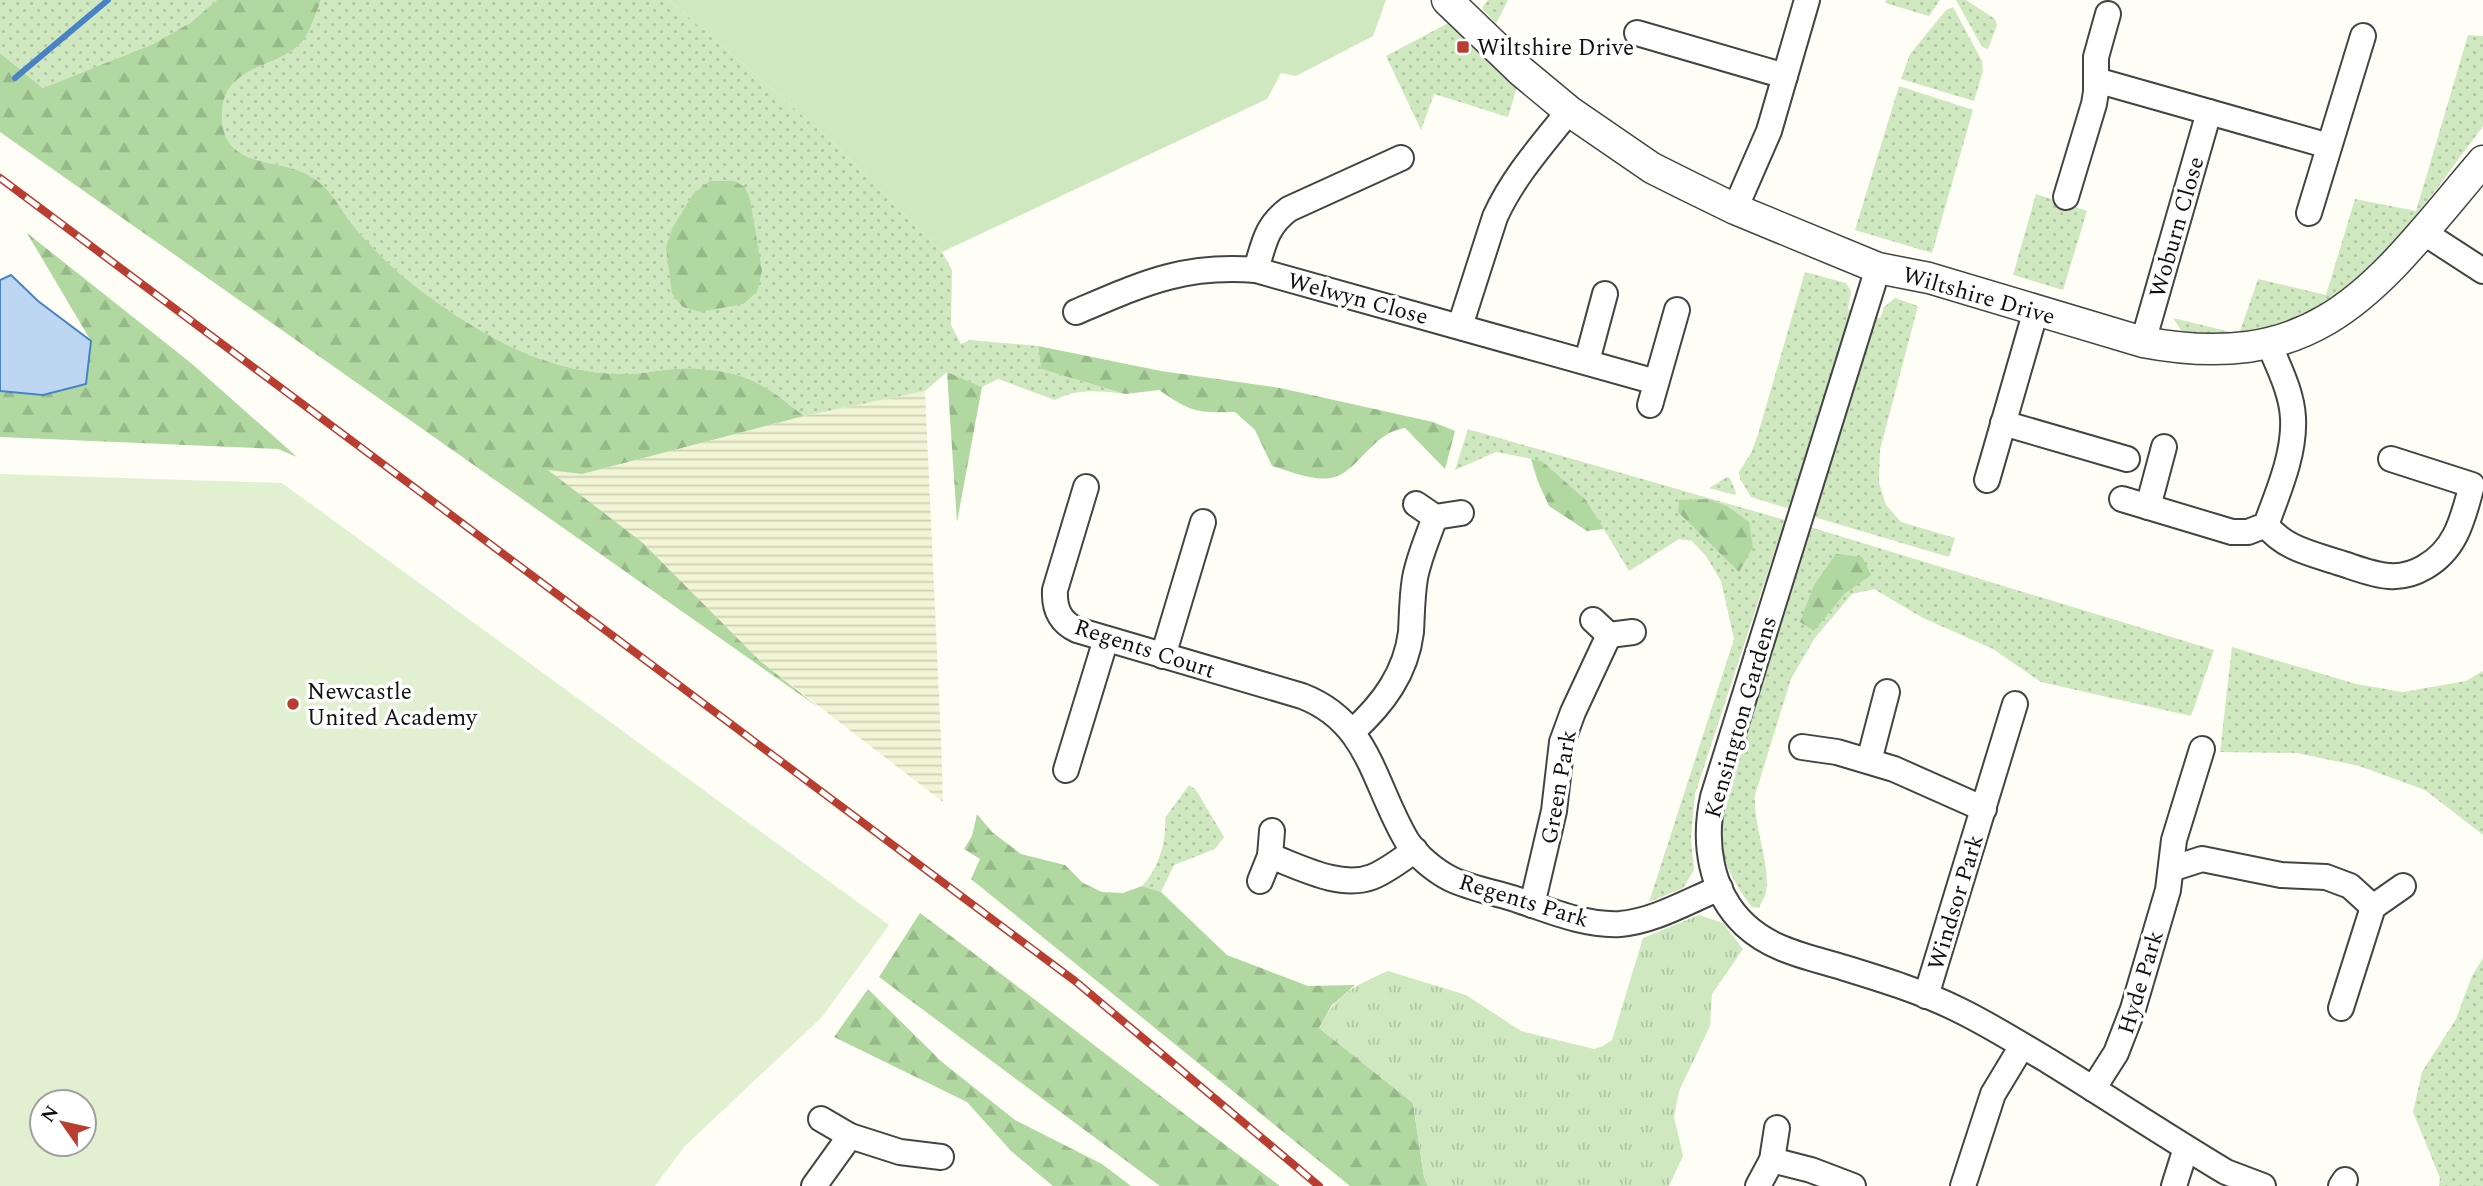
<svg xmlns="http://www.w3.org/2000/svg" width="2483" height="1186" viewBox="0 0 2483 1186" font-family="Spectral,serif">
<defs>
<pattern id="farmland-rules" width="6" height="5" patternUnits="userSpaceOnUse" patternTransform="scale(1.75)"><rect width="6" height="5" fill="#f2f4d6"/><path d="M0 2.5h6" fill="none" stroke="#ced0b7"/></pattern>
<pattern id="grass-dots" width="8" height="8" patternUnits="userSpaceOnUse" patternTransform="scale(1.75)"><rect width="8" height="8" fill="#cfe8c0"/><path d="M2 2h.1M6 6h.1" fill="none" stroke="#b1c6a4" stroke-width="1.8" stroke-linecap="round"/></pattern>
<pattern id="forest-firs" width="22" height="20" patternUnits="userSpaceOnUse" patternTransform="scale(1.75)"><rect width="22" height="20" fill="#b1d8a0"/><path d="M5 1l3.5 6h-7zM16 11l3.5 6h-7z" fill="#97b889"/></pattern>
<pattern id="park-tufts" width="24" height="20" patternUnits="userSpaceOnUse" patternTransform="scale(1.75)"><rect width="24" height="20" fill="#cfe8c0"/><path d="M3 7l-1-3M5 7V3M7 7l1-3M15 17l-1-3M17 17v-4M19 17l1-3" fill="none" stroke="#b1c6a4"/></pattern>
</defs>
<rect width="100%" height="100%" fill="#fefef6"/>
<polygon fill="url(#farmland-rules)" points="925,391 941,739 943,802 760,661 643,543 546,469 582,474 804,416"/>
<g fill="url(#grass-dots)">
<polygon points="0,0 217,0 190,23 153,44 43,88 0,53"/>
<path d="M 321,0 L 669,0 L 833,142 L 942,252 L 952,270 L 951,325 L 961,344 L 970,340 L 1038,346 L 1041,369 L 1125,394 C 1101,391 1078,388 1055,400 L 998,379 L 982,387 L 947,372 L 925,391 L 804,416 C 783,400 763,382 737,375 C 718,370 693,367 674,369 C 658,370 642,374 627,374 C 590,375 547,364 514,348 C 470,328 409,286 376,251 C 367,241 356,230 348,219 C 338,204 330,190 315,179 C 283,156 224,172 222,118 C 220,64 276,70 301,43 C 310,34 316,12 321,0 Z"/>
<polygon points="1488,0 1508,0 1496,24 1482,8"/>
<polygon points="1886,0 1940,0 1929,16 1885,3"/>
<polygon points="1956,0 1966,0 1995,19 1997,25 1988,49 1982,47"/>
<polygon points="1953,7 1982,61 1983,71 1974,101 1901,79 1910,54 1946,10"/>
<polygon points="1450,22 1517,87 1508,117 1434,94 1421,130 1386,56"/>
<polygon points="2468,35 2483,36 2483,126 2432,195 2367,275 2320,311 2273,332 2212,338 2183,333 2173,318 2239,334 2258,279 2326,295 2355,199 2416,211"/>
<polygon points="1899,86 1973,110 1932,253 1855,230"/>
<polygon points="2036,194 2087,211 2063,290 2013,275"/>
<polygon points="1805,272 1846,283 1851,291 1848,309 1853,311 1790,509 1751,497 1740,479 1739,472 1751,453 1758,434"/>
<polygon points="1895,298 1918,306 1880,450 1879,483 1886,505 1901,522 1955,538 1949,557 1814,517 1873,317 1880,318 1884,307"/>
<polygon points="1468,429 1785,520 1695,794 1691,838 1694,870 1683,888 1649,902 1734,639 1721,581 1706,556 1692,541 1679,539 1629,571 1586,500 1542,461 1496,452 1455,470"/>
<polygon points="1727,477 1730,478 1736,493 1735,495 1709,488"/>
<path d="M 1810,527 L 2214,650 L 2191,716 L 2041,682 L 1993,649 L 1923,618 L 1874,589 L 1852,594 L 1814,639 L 1791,679 L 1755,795 C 1753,826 1771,865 1766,892 C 1765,897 1761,903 1759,908 L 1752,907 C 1736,886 1720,860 1719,832 C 1719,820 1723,806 1725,794 Z"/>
<polygon points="2232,647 2356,684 2403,692 2466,681 2483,671 2483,835 2425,790 2359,766 2297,753 2220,752"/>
<path d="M 1189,785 L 1196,790 L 1224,837 L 1215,849 L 1174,865 L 1161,892 L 1142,886 C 1158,870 1167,841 1165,818 Z"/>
<polygon points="2483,958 2483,1186 2439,1186 2440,1178 2413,1112 2422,1072 2456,1019 2472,976"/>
</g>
<g fill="url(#forest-firs)">
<path d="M 217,0 L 321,0 C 316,12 310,34 301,43 C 276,70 220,64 222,118 C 224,172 283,156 315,179 C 330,190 338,204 348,219 C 356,230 367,241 376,251 C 409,286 470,328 514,348 C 547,364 590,375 627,374 C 642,374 658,370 674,369 C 693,367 718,370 737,375 C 763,382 783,400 804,416 L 582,474 L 548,470 L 643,543 L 760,661 L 818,707 L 0,132 L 0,53 L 43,88 L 153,44 L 190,23 Z"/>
<polygon points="710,181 734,181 745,187 750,199 762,271 757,292 743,304 700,312 683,307 672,294 666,247 673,227 694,193"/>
<polygon points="27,233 191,363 297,457 278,449 0,437 0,391 43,395 86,383 91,341"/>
<path d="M 1038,346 L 1161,371 L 1280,388 L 1433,422 L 1455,431 L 1445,469 L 1405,428 C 1372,432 1357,474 1331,478 C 1312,481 1290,471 1272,466 L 1255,430 L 1235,412 C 1196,413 1191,412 1159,390 L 1125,394 L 1041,369 Z"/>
<polygon points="947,372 982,387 957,522"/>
<polygon points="1531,459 1542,461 1586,500 1604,529 1587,531 1549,506 1538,482"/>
<polygon points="1708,499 1727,506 1749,522 1753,547 1739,572 1678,512 1679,500"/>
<polygon points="1836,554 1862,557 1871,575 1844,594 1814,631 1800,622 1814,585"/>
<polygon points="977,814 992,832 1021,854 1065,865 1083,883 1102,892 1123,893 1142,886 1161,892 1227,955 1308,986 1355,985 1332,1005 1319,1028 1413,1103 1424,1177 1428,1186 1350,1186 971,879 980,859 964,849 972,836"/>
<path d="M 920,913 C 1041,1003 1159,1096 1280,1186 L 1160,1186 L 879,977 Z"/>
<polygon points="868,989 942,1062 1015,1120 1102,1164 1131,1186 1053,1186 1011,1151 967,1102 834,1037"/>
</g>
<path fill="url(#park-tufts)" d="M 1699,915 L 1723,923 L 1743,949 L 1712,994 L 1710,1026 L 1679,1091 L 1674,1117 L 1683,1156 L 1669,1186 L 1428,1186 L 1424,1177 L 1413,1103 L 1319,1028 C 1338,993 1352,987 1388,971 L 1466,995 L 1521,1031 L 1594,1049 L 1603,1046 L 1612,1040 L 1643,938 Z"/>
<polygon fill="#cfe8c0" points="669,0 1386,0 1373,36 1296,76 1281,73 1267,99 942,252 833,142"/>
<path fill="#e1f0d1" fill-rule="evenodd" d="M 0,474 L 282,483 L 889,925 L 822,1017 L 685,1146 L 655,1186 L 0,1186 ZM 42,1102 L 84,1102 L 84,1144 L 42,1144 Z"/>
<polygon fill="#bdd7f3" stroke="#4982c5" stroke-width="2" points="11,275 38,301 91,341 86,384 43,395 0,391 0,280"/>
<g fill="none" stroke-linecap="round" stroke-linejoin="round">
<polyline stroke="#4982c5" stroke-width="6" points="15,78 108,0"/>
<g stroke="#444" stroke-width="28">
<g id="minor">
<polyline points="1637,33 1785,76"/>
<polyline points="2096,80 2329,146"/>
<polyline points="2066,197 2094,104 2096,92 2096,57 2108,14"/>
<polyline points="1735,209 1769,131 1807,0"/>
<polyline points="2309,213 2363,36"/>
<polyline points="2423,232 2483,271"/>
<path d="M 1878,268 L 1713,797 C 1703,842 1710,892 1745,925 C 1773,951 1809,957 1845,968 C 1884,980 1923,992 1959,1010 C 1990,1025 2018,1043 2047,1060 C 2107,1097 2166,1136 2226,1172 L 2263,1186"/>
<path d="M 1256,270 C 1264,243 1266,226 1289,209 L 1401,158"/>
<path d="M 1076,312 C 1142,284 1183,264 1256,270 L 1656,382"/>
<path d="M 1460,326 L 1495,217 C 1513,177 1542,145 1569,111"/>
<polyline points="2143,342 2209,112"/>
<polyline points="1587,361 1605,294"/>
<polyline points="1650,405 1677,310"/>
<polyline points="2003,423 2127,459"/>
<polyline points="1987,480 2036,310"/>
<path d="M 1086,487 L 1055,590 C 1054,609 1060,622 1077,630 L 1302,696 C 1370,722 1373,784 1407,841 C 1417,856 1435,871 1451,879 C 1470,888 1492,892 1512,898 C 1546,909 1584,926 1620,924 C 1655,921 1688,901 1720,888"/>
<path d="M 2122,499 L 2232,532 L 2248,532 L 2266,525 C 2278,492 2295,454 2293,418 C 2292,393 2279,368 2269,344"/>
<polyline points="1416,504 1435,517 1461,513"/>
<polyline points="2148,507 2164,447"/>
<path d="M 2266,525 C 2284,548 2310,553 2337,562 C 2354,567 2372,575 2389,576 C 2402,577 2415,573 2425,567 C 2457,549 2463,517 2472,485 L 2391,459"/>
<polyline points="1593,620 1609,635 1633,632"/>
<polyline points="1163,656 1203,522"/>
<path d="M 1353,731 C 1383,704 1406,673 1411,632 C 1412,614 1412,596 1415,578 C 1419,557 1428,537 1435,517"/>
<polyline points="1802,747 1837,752 1894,769 1984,809"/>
<polyline points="1869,761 1887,692"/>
<polyline points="1066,770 1106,639"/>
<path d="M 1270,856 C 1300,867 1340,889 1372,877 C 1387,871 1401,860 1415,850"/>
<polyline points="2171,869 2202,859 2281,875 2326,877 2350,886 2373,907"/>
<polyline points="1260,881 1270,856 1272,831"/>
<polyline points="1532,905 1554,811 1562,742 1573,712 1609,635"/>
<polyline points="1926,996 2015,704"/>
<polyline points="2341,1008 2373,907 2403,886"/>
<polyline points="2093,1089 2116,1053 2133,1009 2168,890 2174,840 2202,749"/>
<polyline points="821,1119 850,1136 900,1152 941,1157"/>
<polyline points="1772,1160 1811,1170 1853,1186"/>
<polyline points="814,1186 850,1136"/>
<polyline points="1758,1186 1772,1160 1777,1128"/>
<polyline points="1963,1186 1993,1094 2022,1046"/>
<polyline points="2174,1186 2186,1148"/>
<polyline points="2341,1186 2345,1180"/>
</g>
</g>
<g stroke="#444" stroke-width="33">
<path id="tertiary" d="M 1447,0 L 1522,72 L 1569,111 L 1652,168 L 1684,184 L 1735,209 L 1878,268 L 1929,278 L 2143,342 C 2323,376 2378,284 2483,161"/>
</g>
<use href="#minor" stroke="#fff" stroke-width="24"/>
<use href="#tertiary" stroke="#fff" stroke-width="30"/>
<g stroke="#b93e31" stroke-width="8">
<polyline id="rail" points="0,178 1075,981 1319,1186"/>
</g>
<use href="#rail" stroke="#fff" stroke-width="5" stroke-dasharray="16" stroke-linecap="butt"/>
</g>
<g fill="#b93e31" stroke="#fff" stroke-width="2.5">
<rect x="1456" y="40" width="14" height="14" rx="3.5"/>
<circle cx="293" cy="704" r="7"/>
</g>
<g text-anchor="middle" stroke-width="7" stroke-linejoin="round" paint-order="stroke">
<g font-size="23" fill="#111" stroke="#fff" text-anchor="start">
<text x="1477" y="55">Wiltshire Drive</text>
<text x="307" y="699">Newcastle<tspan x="307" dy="26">United Academy</tspan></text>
</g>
<g font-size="23" fill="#111" stroke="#fff">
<text transform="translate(2176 227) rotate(-74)" y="8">Woburn Close</text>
<text transform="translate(1979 295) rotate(16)" y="8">Wiltshire Drive</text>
<text transform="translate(1358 298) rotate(15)" y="8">Welwyn Close</text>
<text transform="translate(1145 648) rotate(18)" y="8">Regents Court</text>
<text transform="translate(1740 717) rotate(-74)" y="8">Kensington Gardens</text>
<text transform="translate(1558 787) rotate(-80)" y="8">Green Park</text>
<text transform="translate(1524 900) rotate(17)" y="8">Regents Park</text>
<text transform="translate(1955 902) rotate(-73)" y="8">Windsor Park</text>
<text transform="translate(2140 982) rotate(-73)" y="8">Hyde Park</text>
</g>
</g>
<g transform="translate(63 1123) rotate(304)"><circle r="33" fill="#ffffff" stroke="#a0a0a0" stroke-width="2"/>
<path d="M0-5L12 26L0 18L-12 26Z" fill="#b93e31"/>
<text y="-10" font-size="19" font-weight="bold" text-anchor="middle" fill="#111111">N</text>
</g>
</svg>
